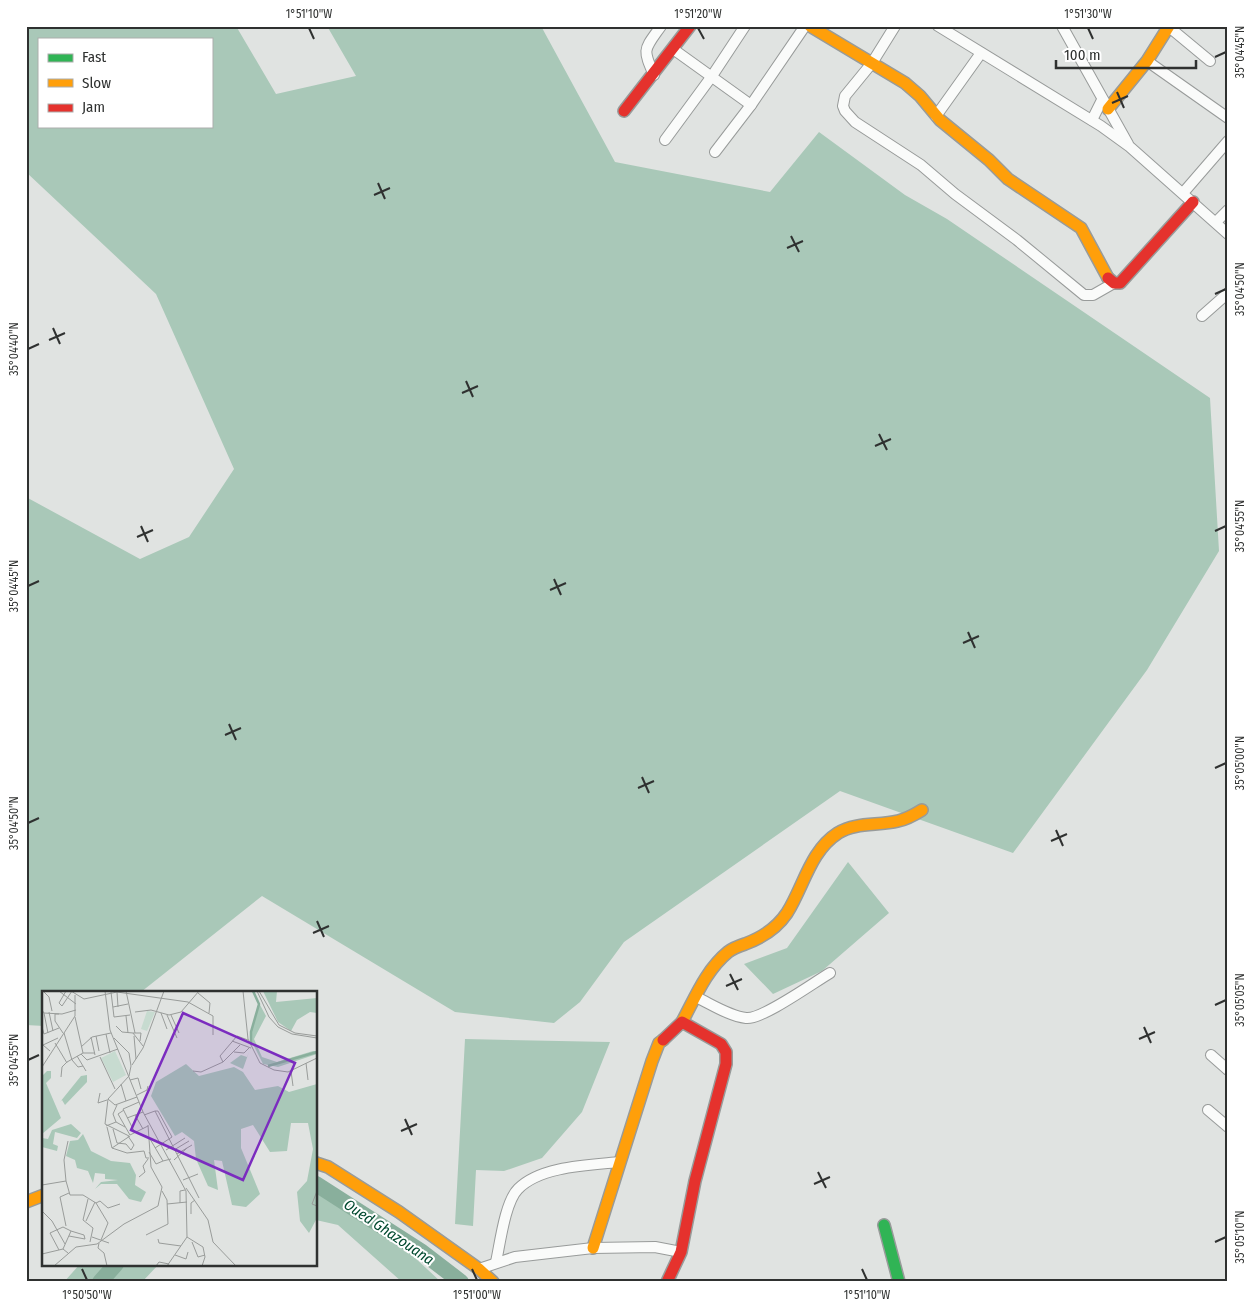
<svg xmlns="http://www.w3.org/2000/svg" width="1254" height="1308" viewBox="0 0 1254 1308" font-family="'Fira Sans Condensed',sans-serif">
<rect width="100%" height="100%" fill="#e0e3e1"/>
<g fill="#a9c8b8" fill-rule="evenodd">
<path d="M 26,26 L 236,26 L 276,94 L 356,76 L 327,26 L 541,26 L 615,162 L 770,192 L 819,132 L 905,195 L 947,219 L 1210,398 L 1219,551 L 1147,670 L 1013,853 L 840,791 L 624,942 L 580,1002 L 554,1023 L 455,1012 L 262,896 L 141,992 L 44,992 L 44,1026 L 26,1025 L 26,497 L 140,559 L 189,537 L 234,469 L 156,294 L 26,172 ZM 39,39 L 211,39 L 211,126 L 39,126 Z"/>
<polygon points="848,862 889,913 822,971 773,994 744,964 787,948"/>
<polygon points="465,1039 610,1042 582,1112 542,1158 504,1171 476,1170 473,1226 455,1224"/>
<polygon points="316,1186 372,1218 441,1282 402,1282 338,1225 316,1220"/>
<polygon points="80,1264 159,1264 142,1282 64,1282"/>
</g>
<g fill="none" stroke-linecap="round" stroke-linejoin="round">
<g stroke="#89af9c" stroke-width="16">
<polyline points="316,1184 422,1252 461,1282"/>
<polyline points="100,1282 116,1264"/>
</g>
<g stroke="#989b9a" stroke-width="12">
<g id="street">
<polyline points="895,26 872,63 845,96 843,106 845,111 855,122 921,165 955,194 1017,240 1084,295 1093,295 1114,283"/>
<polyline points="938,26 1101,126 1130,147 1228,234"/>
<polyline points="1062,26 1128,144"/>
<polyline points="1169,27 1210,61"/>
<polyline points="673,49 751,105"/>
<polyline points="1147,61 1228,118"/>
<path d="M 654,75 C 642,48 644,50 661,26"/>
<polyline points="936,116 981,53"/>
<polyline points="1092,120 1102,100"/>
<polyline points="665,140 712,76 745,26"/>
<polyline points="715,152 751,105 805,26"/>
<polyline points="1183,193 1228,141"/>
<polyline points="1216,222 1228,210"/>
<polyline points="1202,316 1228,293"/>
<path d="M 696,997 C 711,1004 729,1016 746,1018 C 762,1020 813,983 830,973"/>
<polyline points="1211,1055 1228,1070"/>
<polyline points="1208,1110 1228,1127"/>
<path d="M 496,1262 C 500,1244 505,1202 518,1189 C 540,1166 590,1165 620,1162"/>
<polyline points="479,1269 515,1257 593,1248 655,1247 681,1252"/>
</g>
</g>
<g stroke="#989b9a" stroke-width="14">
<polyline id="fast" points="884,1225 899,1282"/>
</g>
<g stroke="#989b9a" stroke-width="14">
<g id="slow">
<polyline points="810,26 905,83 920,96 940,120 989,160 1008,179 1081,228 1108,278"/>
<polyline points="1108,109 1147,61 1169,26"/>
<path d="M 682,1022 C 695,998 706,970 728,952 C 733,948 739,946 745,944 C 761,938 777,928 787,913 C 804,886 810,851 838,833 C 856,822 878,826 898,821 C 907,819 914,815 922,810"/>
<polyline points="316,1163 328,1167 399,1212 479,1269 493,1282"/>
<polyline points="26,1202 44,1195"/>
<polyline points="593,1248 652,1061 659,1043 663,1040"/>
</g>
</g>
<g stroke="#989b9a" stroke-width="14">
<g id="jam">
<polyline points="624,111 690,26"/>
<polyline points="1108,278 1114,283 1120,283 1193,202"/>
<polyline points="663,1040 682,1022 721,1044 726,1052 726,1064 695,1181 681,1252 667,1282"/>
</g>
</g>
<use href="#street" stroke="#fafbfa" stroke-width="10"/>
<use href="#fast" stroke="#30b455" stroke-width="11"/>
<use href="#slow" stroke="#ff9f0a" stroke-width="11"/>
<use href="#jam" stroke="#e5322d" stroke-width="11"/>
</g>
<path fill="none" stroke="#2f3130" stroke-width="2" d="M 309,28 L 314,39M 698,28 L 704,39M 1088,28 L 1093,39M 1215,57 L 1226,52M 1117,92 L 1124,108M 1112,103 L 1128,96M 378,183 L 385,199M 374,195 L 390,188M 791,236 L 799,252M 787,248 L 803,241M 1215,294 L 1226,289M 53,328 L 60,344M 49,340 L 65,333M 28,349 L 39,344M 466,381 L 473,397M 462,393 L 478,386M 879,434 L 887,450M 875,446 L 891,439M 141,526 L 148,542M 1215,531 L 1226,526M 137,537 L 153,530M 554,579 L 561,595M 28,586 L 39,581M 550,590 L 566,583M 968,632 L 975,648M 963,643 L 979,636M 229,724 L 236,740M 225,735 L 241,728M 1215,768 L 1226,763M 642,777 L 649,793M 638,788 L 654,781M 28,823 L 39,818M 1056,830 L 1063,846M 1051,841 L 1067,834M 317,921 L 324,937M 313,933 L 329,926M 730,974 L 738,990M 726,986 L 742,979M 1215,1005 L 1226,1000M 1144,1027 L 1151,1043M 1139,1039 L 1155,1032M 28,1060 L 39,1055M 405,1119 L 412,1135M 401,1131 L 417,1124M 818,1172 L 826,1188M 814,1184 L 830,1177M 1215,1242 L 1226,1237M 82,1269 L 87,1280M 472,1269 L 477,1280M 862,1269 L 867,1280"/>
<g text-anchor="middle" stroke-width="4" stroke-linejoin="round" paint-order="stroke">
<g font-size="15" font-style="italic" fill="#01492f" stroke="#fff">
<text transform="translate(389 1232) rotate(34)" y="5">Oued Ghazouana</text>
</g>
</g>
<g transform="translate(42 991)">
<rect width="275" height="275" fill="#e0e3e1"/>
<path d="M 105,20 L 113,21 L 105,40 L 99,38 ZM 73,60 L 84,84 L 71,91 L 59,67 Z" fill="#c7dbd0"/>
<path d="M 221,0 L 235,0 L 234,11 L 275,7 L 275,22 L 268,21 L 255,29 L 249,40 L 236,31 ZM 217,12 L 224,25 L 212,48 L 220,66 L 235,71 L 271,60 L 275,60 L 275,63 L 236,76 L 221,73 L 208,47 ZM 207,61 L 201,78 L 188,72 L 199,64 L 205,66 ZM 144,73 L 157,85 L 192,76 L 201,81 L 213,99 L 236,95 L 247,101 L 275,93 L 275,227 L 267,242 L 258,230 L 255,201 L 265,190 L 271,158 L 266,132 L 249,132 L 245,160 L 228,161 L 211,134 L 199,138 L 199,157 L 218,203 L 204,216 L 190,214 L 180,170 L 172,169 L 176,199 L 166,195 L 154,168 L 152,150 L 140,141 L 133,145 L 109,105 L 114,91 ZM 5,80 L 9,80 L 9,87 L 4,92 L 19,127 L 0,143 L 0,85 ZM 45,84 L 45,91 L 23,114 L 20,109 L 18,111 L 39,85 ZM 29,133 L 39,142 L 35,147 L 13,141 L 11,153 L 16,155 L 15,160 L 0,156 L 0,147 L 6,148 L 10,139 ZM 41,143 L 49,160 L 69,170 L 88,172 L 94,184 L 93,194 L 104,201 L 99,211 L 87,208 L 75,193 L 59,193 L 53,198 L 59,191 L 76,189 L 63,188 L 63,183 L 53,182 L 51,192 L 46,180 L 35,177 L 33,169 L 24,165 L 28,150 L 36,149 Z" fill="#a9c8b8"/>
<path fill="none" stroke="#89af9c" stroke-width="2.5" d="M 209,53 L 209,41 L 217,13 L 211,0M 226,75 L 275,61"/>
<path fill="none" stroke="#999c9a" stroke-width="1" d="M 1,0 L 7,6 L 10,20M 17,0 L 34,13M 24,0 L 17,12 L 20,15 L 30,0M 29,0 L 42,8 L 75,1 L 146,11 L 171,25 L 171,44M 63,0 L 68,39 L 101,121 L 144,200 L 145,246 L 125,275M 84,0 L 93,42M 201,0 L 206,48 L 218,72 L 232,79 L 246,81 L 275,67M 215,0 L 227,26 L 236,36 L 250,43 L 275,47M 217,0 L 237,34 L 253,42 L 275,45M 69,1 L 72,26 L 88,24M 75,1 L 76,16M 156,2 L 168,12 L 167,22M 71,16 L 86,13M 0,19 L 2,22 L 20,23 L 34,19M 7,21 L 11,40M 93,21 L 109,19 L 127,24 L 139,21 L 157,0M 2,22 L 6,42M 119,22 L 125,38M 17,23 L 13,23 L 13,30 L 21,42M 125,24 L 135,47M 129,24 L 137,42M 84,25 L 86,42M 33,26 L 41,62M 74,35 L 80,41 L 91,42 L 101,55M 0,36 L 2,43 L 17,37M 22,42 L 30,69 L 36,76 L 41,75M 91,42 L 99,42 L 98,50M 64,43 L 68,62M 54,45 L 57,60M 92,45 L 94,68M 49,46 L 53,64M 72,47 L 87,62 L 89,75 L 87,85 L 66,108 L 63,133 L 87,145M 190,50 L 209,57M 13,52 L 25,72M 198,54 L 181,71 L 178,65 L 195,45 L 206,49M 39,56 L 50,46 L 69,42M 8,60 L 1,54 L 16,47M 192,61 L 202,62 L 207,57M 39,63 L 45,69 L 76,58M 35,65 L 44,80M 58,66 L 73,98M 264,72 L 266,89M 90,74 L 101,57 L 122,0M 0,76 L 33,25 L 33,4M 151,80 L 159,81 L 181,71M 249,80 L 251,95M 19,86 L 20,76 L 25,71 L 41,62 L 53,62M 88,89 L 96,87 L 99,98M 79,93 L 84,110M 58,102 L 56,112 L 65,109M 95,104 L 105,99 L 106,95M 66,108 L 73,114 L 95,106M 82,119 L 76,123 L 88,144 L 106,135M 113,120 L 116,120 L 130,146 L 113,157M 93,124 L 101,138M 102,124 L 113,120 L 147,187M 85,127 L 101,121M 74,131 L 71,123 L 75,114M 64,135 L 74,131 L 83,136M 65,136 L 70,157 L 85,162 L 102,160 L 104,167 L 107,167M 71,138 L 75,152 L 84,153 L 89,159M 93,142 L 81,118 L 97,111M 86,145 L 92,154 L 89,159M 108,148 L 121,170 L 129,168M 70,157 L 88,145M 124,159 L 143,147M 132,159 L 147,150M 107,161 L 114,173 L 121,170M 135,163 L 150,154M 132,169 L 145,157M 97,186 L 103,181 L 101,175 L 106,168M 147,187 L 157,207M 141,189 L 156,183M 24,190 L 22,169 L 26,150M 0,194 L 24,190 L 28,204 L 41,204 L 54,212 L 66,232 L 59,249M 144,197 L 166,229 L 171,251 L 194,275M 275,200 L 270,213 L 275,215M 46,208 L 41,229 L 51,237 L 48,251M 54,212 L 58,210 L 66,217 L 78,213M 138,212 L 138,200 L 143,199M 125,213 L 145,211M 0,220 L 10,230 L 23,253M 149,223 L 149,212 L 153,209M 44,230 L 53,211M 24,235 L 18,206 L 27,202M 104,244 L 126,233 L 125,209 L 120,200M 27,245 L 43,248M 50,246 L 67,252M 145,246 L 161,256 L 163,266 L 160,275M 116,248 L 117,252 L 139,255M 150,251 L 156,266 L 163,264M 57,252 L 56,257 L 62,262 L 65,275M 21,258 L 29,240 L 42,244 L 43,248M 17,259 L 8,242 L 21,236 L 29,240M 0,263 L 21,258 L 26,262M 133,264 L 144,268 L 146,261M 12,275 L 34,256 L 55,253 L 82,233 L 116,215 L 120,196 L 109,176 L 106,134M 114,275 L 117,271 L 127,273"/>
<path fill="#7b2cbf" fill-opacity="0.15" stroke="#7b2cbf" stroke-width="2.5" d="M 141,22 L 253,72 L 201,189 L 89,139 Z"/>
<rect width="275" height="275" fill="none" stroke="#2f3130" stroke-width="2.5"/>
</g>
<rect width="1254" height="1308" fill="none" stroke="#ffffff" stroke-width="55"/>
<rect x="38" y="38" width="175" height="90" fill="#ffffff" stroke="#acadac"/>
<rect x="48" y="54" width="25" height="8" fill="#30b455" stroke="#acadac"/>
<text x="82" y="62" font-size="15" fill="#2f3130">Fast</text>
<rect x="48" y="79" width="25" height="8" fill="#ff9f0a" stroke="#acadac"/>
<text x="82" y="88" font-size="15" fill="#2f3130">Slow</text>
<rect x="48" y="104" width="25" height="8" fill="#e5322d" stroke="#acadac"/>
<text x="82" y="112" font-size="15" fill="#2f3130">Jam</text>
<path d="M1056 60v8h140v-8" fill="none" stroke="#2f3130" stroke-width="2.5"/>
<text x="1064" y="60" font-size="15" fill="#2f3130" stroke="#ffffff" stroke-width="4" paint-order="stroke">100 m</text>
<rect x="28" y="28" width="1198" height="1252" fill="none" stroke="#2f3130" stroke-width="2"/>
<g font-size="12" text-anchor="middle" fill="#2f3130">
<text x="309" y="18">1°51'10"W</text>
<text x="698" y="18">1°51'20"W</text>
<text x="1088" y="18">1°51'30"W</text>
<text transform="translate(1240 52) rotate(-90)" y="4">35°04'45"N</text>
<text transform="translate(1240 289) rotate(-90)" y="4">35°04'50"N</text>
<text transform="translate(14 349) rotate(-90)" y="4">35°04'40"N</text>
<text transform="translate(1240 526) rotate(-90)" y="4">35°04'55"N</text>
<text transform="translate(14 586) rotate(-90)" y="4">35°04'45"N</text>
<text transform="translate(1240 763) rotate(-90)" y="4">35°05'00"N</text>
<text transform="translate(14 823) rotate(-90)" y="4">35°04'50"N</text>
<text transform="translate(1240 1000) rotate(-90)" y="4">35°05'05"N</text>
<text transform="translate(14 1060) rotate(-90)" y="4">35°04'55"N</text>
<text transform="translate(1240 1237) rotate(-90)" y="4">35°05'10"N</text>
<text x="87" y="1299">1°50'50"W</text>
<text x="477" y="1299">1°51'00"W</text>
<text x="867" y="1299">1°51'10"W</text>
</g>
</svg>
